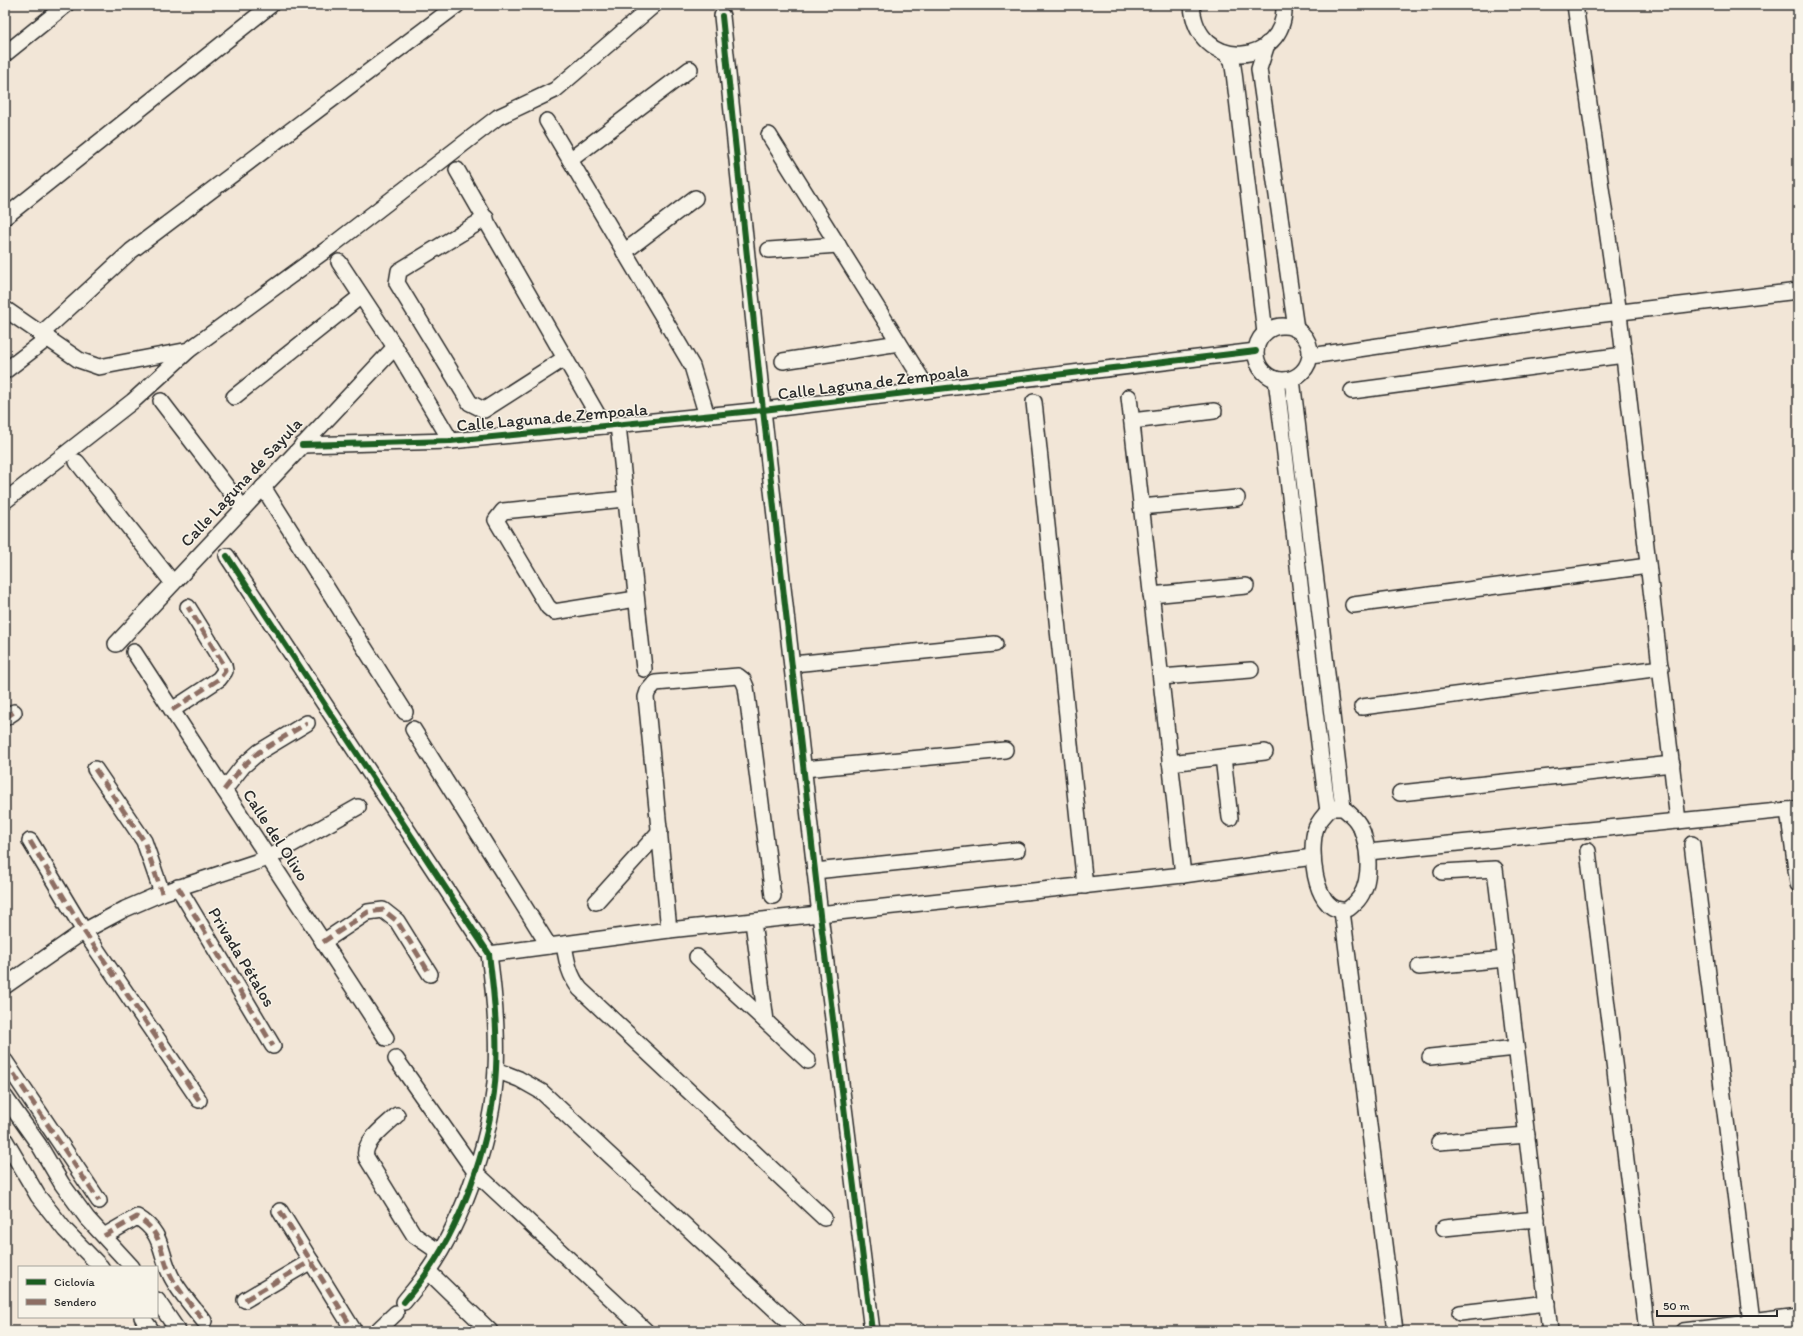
<svg xmlns="http://www.w3.org/2000/svg" width="1803" height="1336" viewBox="0 0 1803 1336" font-family="Itim,sans-serif">
<rect width="100%" height="100%" fill="#f2e6d7"/>
<filter id="ink" filterUnits="userSpaceOnUse"><feTurbulence type="fractalNoise" baseFrequency=".025" numOctaves="2"/><feDisplacementMap in="SourceGraphic" scale="8" xChannelSelector="R" yChannelSelector="G"/><feConvolveMatrix kernelMatrix="1 2 1 2 8 2 1 2 1" color-interpolation-filters="sRGB"/></filter>
<g filter="url(#ink)">
<g fill="none" stroke-linecap="round" stroke-linejoin="round">
<g stroke="#2b2b2b" stroke-width="18">
<g id="minor">
<path d="M 1192,5 C 1196,74 1287,67 1284,5"/>
<polyline points="1575,5 1619,314 1678,821"/>
<polyline points="722,16 763,410 820,915 872,1331"/>
<polyline points="1267,44 1259,69 1296,329"/>
<polyline points="1224,52 1232,60 1234,73 1265,333"/>
<polyline points="5,54 66,5"/>
<polyline points="547,121 692,366 707,416"/>
<polyline points="769,135 928,389"/>
<polyline points="570,160 690,69"/>
<polyline points="457,170 604,426"/>
<polyline points="5,217 271,5"/>
<polyline points="486,218 399,271 397,283 470,403 484,410 565,358"/>
<polyline points="769,250 838,245"/>
<polyline points="624,252 695,198"/>
<polyline points="339,262 395,347 451,441"/>
<polyline points="5,309 79,360 99,367 189,350"/>
<circle cx="1283" cy="353" r="27"/>
<polyline points="41,334 131,251 457,5"/>
<polyline points="1311,356 1554,320 1798,291"/>
<polyline points="783,361 899,343"/>
<polyline points="5,371 48,338"/>
<path d="M 1276,379 C 1294,523 1308,667 1328,811"/>
<path d="M 1292,379 L 1343,808 C 1353,816 1361,824 1364,837 C 1370,857 1371,888 1355,903 C 1351,907 1347,911 1342,910 C 1313,909 1309,847 1316,828 C 1319,820 1325,814 1331,808 L 1343,808"/>
<polyline points="1352,391 1624,355"/>
<polyline points="234,397 361,296"/>
<polyline points="1129,397 1183,875"/>
<polyline points="161,401 243,508"/>
<polyline points="1034,402 1085,886"/>
<polyline points="1132,421 1214,411"/>
<polyline points="618,425 644,669"/>
<polyline points="302,445 451,441 604,426 763,410 1256,351"/>
<polyline points="77,462 173,583"/>
<polyline points="263,487 405,712"/>
<polyline points="625,499 503,511 496,520 548,607 554,612 636,599"/>
<polyline points="5,501 133,401 189,350 330,247 498,117 555,90 654,5"/>
<polyline points="1141,507 1237,498"/>
<path d="M 227,556 L 489,954 C 494,992 498,1030 496,1069 C 493,1133 465,1218 428,1271 C 421,1282 412,1292 404,1302"/>
<polyline points="1151,595 1246,586"/>
<polyline points="1353,605 1648,566"/>
<polyline points="116,644 395,347"/>
<polyline points="134,652 386,1038"/>
<polyline points="793,664 995,644"/>
<polyline points="1161,677 1251,670"/>
<polyline points="1362,707 1661,668"/>
<polyline points="172,710 219,679 225,671 224,665 188,607"/>
<polyline points="5,718 14,712"/>
<polyline points="413,729 549,946"/>
<polyline points="1223,757 1230,818"/>
<polyline points="1170,763 1265,752"/>
<polyline points="95,769 144,841 162,893"/>
<polyline points="804,769 1005,750"/>
<polyline points="224,790 243,766 259,752 307,723"/>
<polyline points="1400,793 1672,764"/>
<polyline points="1788,810 1798,884"/>
<polyline points="30,841 84,931 199,1100"/>
<polyline points="1692,844 1751,1323"/>
<polyline points="1588,851 1647,1331"/>
<polyline points="1368,852 1798,809"/>
<polyline points="815,871 1017,850"/>
<polyline points="1442,872 1495,869 1550,1331"/>
<polyline points="178,887 273,1046"/>
<polyline points="596,902 660,831"/>
<polyline points="1342,911 1395,1331"/>
<polyline points="753,922 766,1021"/>
<polyline points="669,930 646,697 648,691 655,683 738,676 743,680 746,687 773,896"/>
<polyline points="323,942 368,912 383,910 397,921 430,974"/>
<path d="M 564,945 C 567,962 569,975 580,989 L 824,1218"/>
<polyline points="489,954 669,930 1183,875 1313,857"/>
<polyline points="697,957 808,1061"/>
<polyline points="1419,967 1506,959"/>
<polyline points="5,986 84,931 125,909 162,893 268,858 358,807"/>
<polyline points="1430,1057 1516,1048"/>
<polyline points="396,1059 476,1173 646,1331"/>
<polyline points="5,1061 99,1201"/>
<polyline points="496,1070 519,1079 542,1092 798,1331"/>
<polyline points="5,1097 39,1145 62,1184 87,1218 132,1267"/>
<path d="M 397,1115 C 387,1125 362,1142 366,1157 L 414,1235 L 439,1252"/>
<polyline points="5,1140 38,1196 65,1230 101,1267"/>
<polyline points="1439,1142 1527,1135"/>
<polyline points="280,1211 354,1331"/>
<polyline points="1444,1228 1537,1219"/>
<path d="M 104,1236 L 137,1217 C 164,1233 159,1252 171,1276 C 179,1292 193,1307 204,1321"/>
<polyline points="428,1271 490,1331"/>
<polyline points="157,1300 178,1331"/>
<polyline points="245,1300 311,1261"/>
<polyline points="1460,1313 1547,1303"/>
<polyline points="142,1317 152,1331"/>
<polyline points="377,1331 396,1313"/>
<polyline points="1684,1331 1798,1317"/>
</g>
</g>
<use href="#minor" stroke="#f7f3e8" stroke-width="15"/>
<g stroke="#8d6e63" stroke-width="5" stroke-dasharray="10 5" stroke-linecap="butt">
<polyline points="172,710 219,679 225,671 224,665 188,607"/>
<polyline points="5,718 14,712"/>
<polyline points="95,769 144,841 162,893"/>
<polyline points="224,790 243,766 259,752 307,723"/>
<polyline points="30,841 84,931 199,1100"/>
<polyline points="178,887 273,1046"/>
<polyline points="323,942 368,912 383,910 397,921 430,974"/>
<polyline points="5,1061 99,1201"/>
<polyline points="280,1211 354,1331"/>
<path d="M 104,1236 L 137,1217 C 164,1233 159,1252 171,1276 C 179,1292 193,1307 204,1321"/>
<polyline points="245,1300 311,1261"/>
</g>
<g stroke="#f7f3e8" stroke-width="8">
<g id="cycleway">
<polyline points="722,16 763,410 820,915 872,1331"/>
<polyline points="302,445 451,441 604,426 763,410 1256,351"/>
<path d="M 227,556 L 489,954 C 494,992 498,1030 496,1069 C 493,1133 465,1218 428,1271 C 421,1282 412,1292 404,1302"/>
</g>
</g>
<use href="#cycleway" stroke="#1b5e20" stroke-width="6"/>
</g>
</g>
<g text-anchor="middle" stroke-width="3" stroke-linejoin="round" paint-order="stroke">
<g font-size="17" fill="#2b2b2b" stroke="#f7f3e8">
<text transform="translate(873 382) rotate(-7)" y="6">Calle Laguna de Zempoala</text>
<text transform="translate(552 417) rotate(-5)" y="6">Calle Laguna de Zempoala</text>
<text transform="translate(241 482) rotate(-47)" y="6">Calle Laguna de Sayula</text>
<text transform="translate(276 835) rotate(57)" y="6">Calle del Olivo</text>
<text transform="translate(242 957) rotate(59)" y="6">Privada Pétalos</text>
</g>
</g>
<rect width="1803" height="1336" fill="none" stroke="#f7f3e8" stroke-width="20"/>
<rect x="10" y="10" width="1783" height="1316" fill="none" stroke="#2b2b2b" stroke-width="1.5" filter="url(#ink)"/>
<rect x="18" y="1266" width="140" height="52" fill="#f7f3e8" stroke="#a5a39c"/>
<rect x="26" y="1279" width="20" height="6" fill="#1b5e20" stroke="#a5a39c"/>
<text x="54" y="1286" font-size="12" fill="#2b2b2b">Ciclovía</text>
<rect x="26" y="1299" width="20" height="6" fill="#8d6e63" stroke="#a5a39c"/>
<text x="54" y="1306" font-size="12" fill="#2b2b2b">Sendero</text>
<path d="M1657 1310v6h120v-6" fill="none" stroke="#2b2b2b" stroke-width="2"/>
<text x="1663" y="1310" font-size="12" fill="#2b2b2b" stroke="#f7f3e8" stroke-width="3" paint-order="stroke">50 m</text>
</svg>
